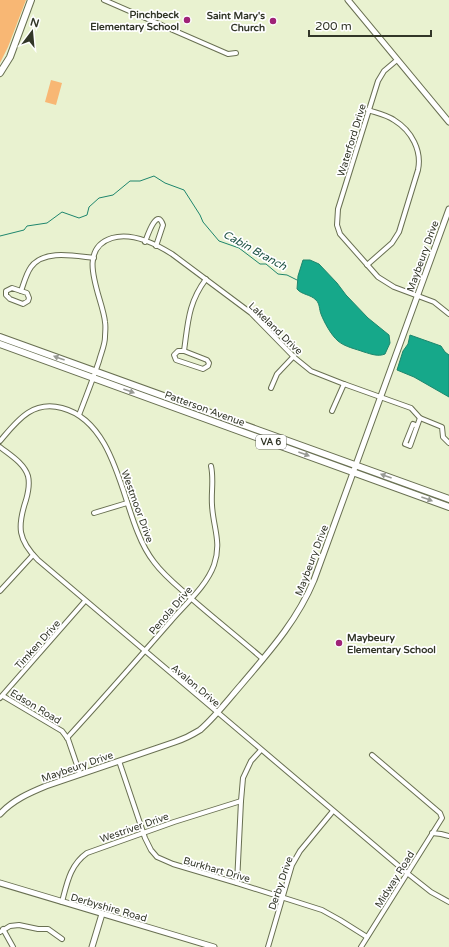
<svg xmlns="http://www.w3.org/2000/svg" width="449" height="947" viewBox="0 0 449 947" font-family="'Varela Round',sans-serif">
<rect width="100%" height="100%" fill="#e9f2d0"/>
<g fill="#f8b774">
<polygon points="0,0 26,0 8,47 0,63"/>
<polygon points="51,80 62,83 56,105 45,102"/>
</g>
<g fill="#16a88a" stroke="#1e866d">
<path d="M 303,260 L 310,260 L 319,264 L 337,283 L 346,295 L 368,318 L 389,335 L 390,343 L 385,354 C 378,357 371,354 364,352 C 356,349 345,347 338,341 C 331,335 324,322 321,314 C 319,309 320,304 316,300 C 310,294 302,295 297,289 L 298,276 Z"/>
<polygon points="410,335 441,346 445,352 449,355 449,397 414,377 397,370 403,351 408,344"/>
</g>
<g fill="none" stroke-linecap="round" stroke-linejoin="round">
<polyline stroke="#1e866d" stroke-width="1" points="0,236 24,230 27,226 47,223 62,212 79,218 87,215 89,207 99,198 113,195 130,181 140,181 154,176 165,183 184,190 200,215 203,222 219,241 239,248 260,264 266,264 278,274 287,275 297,280"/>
<g stroke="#697052" stroke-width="6">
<g id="minor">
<polyline points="104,0 228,54 236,53"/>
<polyline points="397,60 384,71 378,81 338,209 337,225 340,234 378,277 394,287 434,302 449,314"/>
<path d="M 145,242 C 147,237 157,206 163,225 L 156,246"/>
<path d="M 367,265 L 392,243 L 399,232 L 418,170 C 422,151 412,131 394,120 C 387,115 377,113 368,110"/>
<polygon points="12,288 27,293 29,298 28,301 23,304 10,299 6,295 6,291"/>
<path d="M 21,291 C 24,283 26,274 31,267 C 44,249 75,256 94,258"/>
<polygon points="178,351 184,351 207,360 209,363 208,366 203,369 176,360 174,355"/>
<path d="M 184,351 C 188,323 188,303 206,279"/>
<polyline points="271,388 277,374 294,356"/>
<polyline points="332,411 344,384"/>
<path d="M 79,415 C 86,397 93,379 99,361 C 101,353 105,345 105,337 C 105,333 106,327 105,322 C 103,298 74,250 112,238 C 132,232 156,244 172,254 L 251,313 L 295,358 L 311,371 L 344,384 L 411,408 L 420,418 L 442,427 L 443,437 L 449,443"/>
<polyline points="417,426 413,424 405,444 410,446 420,418"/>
<path d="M 0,441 C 17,421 32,400 62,408 C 112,421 121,493 138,533 C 142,543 147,553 154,562 C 165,577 180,588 193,600 C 216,620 240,639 263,659"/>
<path d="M 0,447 C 10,455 24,463 28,476 C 30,484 28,493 26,500 C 17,527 18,540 38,560 L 407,873 L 431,892 L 449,902"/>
<polyline points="94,513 127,503"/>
<polyline points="0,591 33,555"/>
<polyline points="3,696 62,731 68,739 80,774"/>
<polyline points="0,698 85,601"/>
<path d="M 67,738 C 102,700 136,661 170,622 C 185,604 206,587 214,565 C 222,542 213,527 212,505 C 211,492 214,479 211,466"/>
<polyline points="119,761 145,838 151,850 157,857 173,864 237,883 322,910 340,920 367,937"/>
<polyline points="432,833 441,834 449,836"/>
<polyline points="237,883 241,801 243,778 251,761 261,750"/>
<path d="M 62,902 C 67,883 70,865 87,853 L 174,822 L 241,801"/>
<polyline points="3,929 13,947"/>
<polyline points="0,932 10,926 19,925 38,929 48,929 62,939"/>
<polyline points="268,947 292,865 300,851 333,811"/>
<polyline points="361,947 442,818 440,813 372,755"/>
</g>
</g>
<g stroke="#697052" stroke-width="7">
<g id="tertiary">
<polyline points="348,0 449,122"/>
<path d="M 0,814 C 13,800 29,793 46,786 L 175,742 C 184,739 192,735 200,730 C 215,717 228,700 241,685 C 269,652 297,621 314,580 L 449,209"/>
<polyline points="0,883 214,947"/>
<polyline points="92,947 102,914"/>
</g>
</g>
<g stroke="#697052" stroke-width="8">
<g id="primary">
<polyline points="0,73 10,57 31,0"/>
<polyline points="0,337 449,499"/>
<polyline points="0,344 449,507"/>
</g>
</g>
<use href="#minor" stroke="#fff" stroke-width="4"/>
<use href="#tertiary" stroke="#fff" stroke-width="5"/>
<use href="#primary" stroke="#fff" stroke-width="6"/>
</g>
<defs><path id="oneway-solid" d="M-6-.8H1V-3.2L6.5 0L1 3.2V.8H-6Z"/></defs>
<g fill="#989a94">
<use href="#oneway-solid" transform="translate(59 358) rotate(-160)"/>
<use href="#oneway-solid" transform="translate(129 391) rotate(20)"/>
<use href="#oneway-solid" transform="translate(304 454) rotate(20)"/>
<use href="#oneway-solid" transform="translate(386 476) rotate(-160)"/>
<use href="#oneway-solid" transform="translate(427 499) rotate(20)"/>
</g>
<g fill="#9f2277" stroke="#fff" stroke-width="1.5">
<circle cx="187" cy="20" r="4"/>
<circle cx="273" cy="21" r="4"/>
<circle cx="339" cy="643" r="4"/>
</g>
<g text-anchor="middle" stroke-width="3.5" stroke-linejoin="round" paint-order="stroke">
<rect fill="#fff" stroke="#707268" stroke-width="1" x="256" y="435" width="30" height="14" rx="3"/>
<g font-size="9" font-weight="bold" fill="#323628">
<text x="271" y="445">VA 6</text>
</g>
<g font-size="10" font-weight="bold" fill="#323628" stroke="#fff" text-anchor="end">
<text x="179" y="18">Pinchbeck<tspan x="179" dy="12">Elementary School</tspan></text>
<text x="265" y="19">Saint Mary's<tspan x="265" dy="12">Church</tspan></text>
<text x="347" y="641" text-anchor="start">Maybeury<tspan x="347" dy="12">Elementary School</tspan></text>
</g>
<g font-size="10" fill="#323628" stroke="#fff">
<text transform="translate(351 140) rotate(-73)" y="4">Waterford Drive</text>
<text transform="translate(422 256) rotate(-70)" y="4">Maybeury Drive</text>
<text transform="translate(276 328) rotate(44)" y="4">Lakeland Drive</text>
<text transform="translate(205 408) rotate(20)" y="4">Patterson Avenue</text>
<text transform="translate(138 506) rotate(70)" y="4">Westmoor Drive</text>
<text transform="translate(311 560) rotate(-69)" y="4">Maybeury Drive</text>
<text transform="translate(170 610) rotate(-49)" y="4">Penola Drive</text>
<text transform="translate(37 644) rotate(-48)" y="4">Timken Drive</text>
<text transform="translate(196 685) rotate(40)" y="4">Avalon Drive</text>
<text transform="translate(36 706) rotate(31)" y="4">Edson Road</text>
<text transform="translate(77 766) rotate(-19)" y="4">Maybeury Drive</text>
<text transform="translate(134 827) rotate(-19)" y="4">Westriver Drive</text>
<text transform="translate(217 869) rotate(16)" y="4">Burkhart Drive</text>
<text transform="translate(394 879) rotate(-58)" y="4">Midway Road</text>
<text transform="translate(280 883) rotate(-71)" y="4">Derby Drive</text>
<text transform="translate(109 907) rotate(16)" y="4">Derbyshire Road</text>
</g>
<g font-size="11" font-style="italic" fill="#1e5245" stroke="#fff">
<text transform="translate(255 250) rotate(29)" y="4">Cabin Branch</text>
</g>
</g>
<g transform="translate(32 32) rotate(16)" stroke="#ffffff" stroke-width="3" paint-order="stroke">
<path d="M0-3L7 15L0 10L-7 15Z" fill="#323628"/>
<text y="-6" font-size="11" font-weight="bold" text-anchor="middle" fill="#323628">N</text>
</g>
<path d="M309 30v6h122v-6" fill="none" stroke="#323628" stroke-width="2"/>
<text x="315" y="30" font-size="12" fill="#323628" stroke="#ffffff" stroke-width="3" paint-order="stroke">200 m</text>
</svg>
